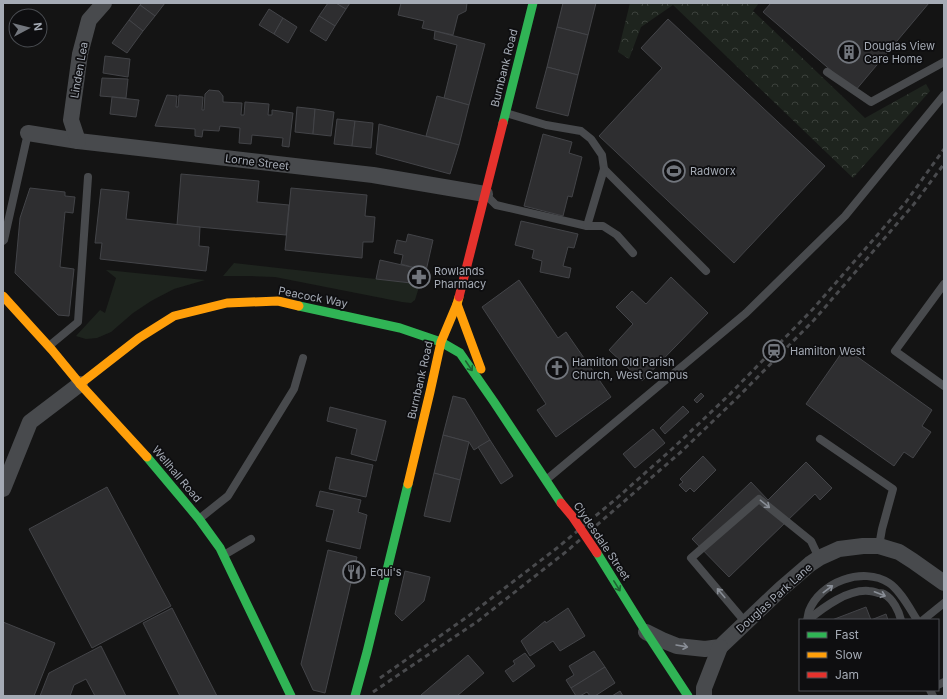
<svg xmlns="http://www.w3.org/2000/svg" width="947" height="699" viewBox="0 0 947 699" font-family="Inter,sans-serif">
<defs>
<pattern id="forest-crowns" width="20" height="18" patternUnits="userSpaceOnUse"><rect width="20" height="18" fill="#1e241e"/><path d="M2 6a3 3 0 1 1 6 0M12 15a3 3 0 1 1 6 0" fill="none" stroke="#3c413c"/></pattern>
</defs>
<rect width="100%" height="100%" fill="#141414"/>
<g fill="#1e241e">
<polygon points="234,263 420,284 415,300 411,303 402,302 275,277 250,276 223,276"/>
<polygon points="106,270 205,280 174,289 151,301 133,313 111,332 97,338 86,339 76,336 100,310 105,313 116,278"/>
</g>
<polygon fill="url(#forest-crowns)" points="630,3 759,3 753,11 865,118 926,84 930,91 853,178 673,5 641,27 629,59 618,52"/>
<g fill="#2e2e30" stroke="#434448">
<polygon points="142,3 165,3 155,16 140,5"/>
<polygon points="328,3 336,3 346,9 335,26 319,16"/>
<polygon points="336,3 350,3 346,9"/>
<polygon points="401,3 467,3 466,11 458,15 453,35 422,28 424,21 398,15"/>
<polygon points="563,3 596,3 588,35 557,27"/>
<polygon points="771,3 929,3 855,91 763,12"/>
<polygon points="140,5 155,16 143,31 129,20"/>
<polygon points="269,9 283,18 274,34 259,25"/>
<polygon points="319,16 335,26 326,41 310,31"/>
<polygon points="283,18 297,27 288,43 274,34"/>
<polygon points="668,19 825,166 734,263 599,136 662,68 641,48"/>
<polygon points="129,20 143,31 127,53 112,43"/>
<polygon points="557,27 588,35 578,75 547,67"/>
<polygon points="435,31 485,44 469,105 444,98 457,45 434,39"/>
<polygon points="105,56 130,59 128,77 103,73"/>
<polygon points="547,67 578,75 568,116 536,108"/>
<polygon points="102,78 128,79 126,98 100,96"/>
<polygon points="209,90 219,91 223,96 223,102 242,103 241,115 244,115 245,102 269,104 268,115 272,115 272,110 293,113 289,147 282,146 283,138 252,135 251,144 239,143 240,128 220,126 219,131 203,130 202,137 195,136 195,129 155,126 167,95 177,96 176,107 178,107 179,95 203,97 202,110 204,110 205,94"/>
<polygon points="437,96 469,105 459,145 426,136"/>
<polygon points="112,97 139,100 136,117 110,114"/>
<polygon points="297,107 315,109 313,134 295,132"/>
<polygon points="315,109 334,112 331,136 313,134"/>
<polygon points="337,119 355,121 352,146 334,144"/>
<polygon points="355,121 373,123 371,148 352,146"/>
<polygon points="379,124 459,145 450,174 376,154"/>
<polygon points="543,134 572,142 569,153 582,157 572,197 568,196 563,216 524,206"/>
<polygon points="181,174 259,181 257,202 289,205 286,235 177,225"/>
<polygon points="30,188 65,192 65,196 75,197 73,213 65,212 60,267 74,269 69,316 58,315 15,273 20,218"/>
<polygon points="291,188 367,195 365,216 375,217 373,242 363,242 362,258 285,250"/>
<polygon points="101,189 129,192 126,219 200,227 199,246 209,247 206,271 100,259 102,243 95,243"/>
<polygon points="521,221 578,234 574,248 568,247 563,266 571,268 569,278 540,272 542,261 532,258 534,250 515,245"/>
<polygon points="408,234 433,240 426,271 401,264 403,255 394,253 397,240 406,242"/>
<polygon points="380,260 424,270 420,284 376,279"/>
<polygon points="671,277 708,313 642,381 609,350 633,324 616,307 632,291 646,304"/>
<polygon points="519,280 558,338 566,332 611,397 556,437 537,410 546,404 482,307"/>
<polygon points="845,348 932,410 922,426 931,432 913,458 904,452 894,466 806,404"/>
<polygon points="701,393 704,396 697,403 694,400"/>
<polygon points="453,396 465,399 490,440 474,450 469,442 443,435"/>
<polygon points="683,406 689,412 665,434 660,428"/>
<polygon points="330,407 386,421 376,461 351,454 357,429 327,421"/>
<polygon points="653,429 665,443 635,468 623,454"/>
<polygon points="443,435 469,442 460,480 434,473"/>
<polygon points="490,440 513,476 501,484 478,447"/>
<polygon points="703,456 716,470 694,492 690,488 686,492 679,485 683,482 680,479"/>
<polygon points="336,457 373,465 366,497 329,489"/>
<polygon points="806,462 832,488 820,500 815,494 729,577 692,539 751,482 768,500"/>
<polygon points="434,473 460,480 450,522 424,516"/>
<polygon points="107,487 171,606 92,648 29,529"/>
<polygon points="320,491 361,500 358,512 367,515 360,549 326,541 334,510 316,506"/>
<polygon points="328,550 357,557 325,693 313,690 301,664"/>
<polygon points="405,571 430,577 424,601 402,621 395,614"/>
<polygon points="866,607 871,620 832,620"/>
<polygon points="172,608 217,696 180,696 143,623"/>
<polygon points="568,608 585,636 560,651 553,641 530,656 521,641 545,621 546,623"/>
<polygon points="886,614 888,620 871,620"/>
<polygon points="3,622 55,643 34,696 3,696"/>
<polygon points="101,646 126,696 95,696 86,679 74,685 70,696 40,696 49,673"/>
<polygon points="594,651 605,667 571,688 566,680 574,675 569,666"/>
<polygon points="525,653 535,666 513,682 505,671 515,664 513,661"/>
<polygon points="468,655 484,673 457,696 421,696 421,695"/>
<polygon points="605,667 615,683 595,696 590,696 587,692 580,696 576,696 571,688"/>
<polygon points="620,691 623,696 612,696"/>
</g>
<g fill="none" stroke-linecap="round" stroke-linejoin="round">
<g stroke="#484a4d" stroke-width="8">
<polyline points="827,72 871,102 944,62"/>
<polyline points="506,113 546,125 581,131 591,139 602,155 604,169 706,271"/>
<polyline points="487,196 496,205 587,226 603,226 617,235 633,253"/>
<polyline points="587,226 604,169"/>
<polyline points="3,241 4,240 28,133"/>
<polyline points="944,284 895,351 944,386"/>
<polyline points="49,346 78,322 88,177"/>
<polyline points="820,439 893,489 882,529 879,546"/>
<polyline points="546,480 746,313 845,216 944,95"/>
<polyline points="199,519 228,496 294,389 303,358"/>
<polyline points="224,555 251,539"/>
<path d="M 807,620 C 808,617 808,614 809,611 C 820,582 863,566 889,583 C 900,590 910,609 917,620"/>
<path d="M 808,620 C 824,607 848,589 869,591 C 872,591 875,592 878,593 C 880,593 883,593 884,594 C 893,599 899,611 901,620"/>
<polyline points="923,620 944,603"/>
<polyline points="746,623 691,558 759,499 811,541 819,558"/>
<polyline points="938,685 944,682"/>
<polyline points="930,690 933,696"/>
</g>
<g stroke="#484a4d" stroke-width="16">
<polyline points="28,133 78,141 373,175 485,194"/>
<polyline points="78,141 71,120 80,54 89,20 104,3"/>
<polyline points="3,489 30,422 80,384"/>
<polyline points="646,632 662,640 677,646 705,649 720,647 781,589 810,564 819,558 839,549 863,546 879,546 899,552 913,561 944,583"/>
<polyline points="704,696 704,688 720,647"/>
</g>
<g stroke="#30b455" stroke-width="9">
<polyline points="503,123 533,3"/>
<polyline points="299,306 400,328 441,342"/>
<polyline points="441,342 460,353 494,402 561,503"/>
<polyline points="147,457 199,519 220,548 291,696"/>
<polyline points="597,553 646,632 688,696"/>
<polyline points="355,696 367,652 408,484"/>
</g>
<g stroke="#ff9f0a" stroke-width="9">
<polyline points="3,296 52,350 80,384 147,457"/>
<polyline points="457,304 481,369"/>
<polyline points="80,384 139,338 174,316 227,303 278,301 299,306"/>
<polyline points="408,484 430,392 441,342 457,304 459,297"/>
</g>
<polyline stroke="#e5322d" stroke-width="9" points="459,297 503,123"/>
<g stroke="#494a4d" stroke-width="3" stroke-dasharray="5 4" stroke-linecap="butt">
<polyline points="380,678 467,617 557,548 617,498 672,449 728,396 813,309 906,202 944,149"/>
<polyline points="373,692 478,621 567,551 682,451 737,398 814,320 914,204 944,164"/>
</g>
<polyline stroke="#e5322d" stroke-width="9" points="561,503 572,516 597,553"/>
</g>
<defs><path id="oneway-shaft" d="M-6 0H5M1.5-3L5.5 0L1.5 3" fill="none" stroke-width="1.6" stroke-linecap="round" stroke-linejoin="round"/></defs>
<g stroke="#1f6132">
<use href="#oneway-shaft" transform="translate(469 366) rotate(56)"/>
<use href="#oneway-shaft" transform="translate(617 586) rotate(58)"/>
</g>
<g stroke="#898e96">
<use href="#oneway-shaft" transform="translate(765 504) rotate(39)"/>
<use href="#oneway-shaft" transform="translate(828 589) rotate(-37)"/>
<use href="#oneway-shaft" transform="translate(721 593) rotate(-130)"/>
<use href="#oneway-shaft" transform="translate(880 594) rotate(21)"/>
<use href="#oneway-shaft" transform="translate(682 646) rotate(10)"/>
</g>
<defs>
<g id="building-ring" transform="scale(1.15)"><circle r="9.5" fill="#0e0e10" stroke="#72767d" stroke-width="1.5"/><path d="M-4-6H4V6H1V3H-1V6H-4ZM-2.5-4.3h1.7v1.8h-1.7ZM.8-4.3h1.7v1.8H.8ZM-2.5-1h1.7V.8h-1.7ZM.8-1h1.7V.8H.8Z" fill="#72767d"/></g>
<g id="stadium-ring" transform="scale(1.15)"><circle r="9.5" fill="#0e0e10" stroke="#72767d" stroke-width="1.5"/><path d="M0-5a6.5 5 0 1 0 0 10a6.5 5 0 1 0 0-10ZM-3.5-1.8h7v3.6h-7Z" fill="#72767d"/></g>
<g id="pharmacy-ring" transform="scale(1.15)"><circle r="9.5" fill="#0e0e10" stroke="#72767d" stroke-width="1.5"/><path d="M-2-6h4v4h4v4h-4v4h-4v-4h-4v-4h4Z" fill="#72767d"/></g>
<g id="station-ring" transform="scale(1.15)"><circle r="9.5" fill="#0e0e10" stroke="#72767d" stroke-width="1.5"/><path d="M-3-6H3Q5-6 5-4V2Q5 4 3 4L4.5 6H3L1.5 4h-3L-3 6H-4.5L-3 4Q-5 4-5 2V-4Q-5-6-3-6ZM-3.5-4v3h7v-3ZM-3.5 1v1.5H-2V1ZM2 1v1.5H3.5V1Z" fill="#72767d"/></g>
<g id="church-ring" transform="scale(1.15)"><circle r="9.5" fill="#0e0e10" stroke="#72767d" stroke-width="1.5"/><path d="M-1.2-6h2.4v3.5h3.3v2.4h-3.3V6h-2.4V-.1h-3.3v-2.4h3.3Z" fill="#72767d"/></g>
<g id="restaurant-ring" transform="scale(1.15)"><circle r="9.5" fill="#0e0e10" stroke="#72767d" stroke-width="1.5"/><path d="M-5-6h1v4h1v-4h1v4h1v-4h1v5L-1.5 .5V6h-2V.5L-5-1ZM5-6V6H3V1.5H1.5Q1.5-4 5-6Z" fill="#72767d"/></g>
</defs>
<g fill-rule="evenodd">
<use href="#building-ring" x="849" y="52"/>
<use href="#stadium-ring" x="674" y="171"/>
<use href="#pharmacy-ring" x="419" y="277"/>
<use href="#station-ring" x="774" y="351"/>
<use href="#church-ring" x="557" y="368"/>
<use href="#restaurant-ring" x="354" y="572"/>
</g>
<g text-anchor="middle" stroke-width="3.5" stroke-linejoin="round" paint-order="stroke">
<g font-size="11" fill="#a5abb5" stroke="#0e0e10" text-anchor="start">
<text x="864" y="50">Douglas View<tspan x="864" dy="13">Care Home</tspan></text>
<text x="690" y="175">Radworx</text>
<text x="434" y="275">Rowlands<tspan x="434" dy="13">Pharmacy</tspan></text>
<text x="790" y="355">Hamilton West</text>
<text x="572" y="366">Hamilton Old Parish<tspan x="572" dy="13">Church, West Campus</tspan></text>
<text x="370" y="576">Equi's</text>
</g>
<g font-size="11" fill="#a5abb5" stroke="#0e0e10">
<text transform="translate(504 68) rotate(-76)" y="4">Burnbank Road</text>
<text transform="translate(79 70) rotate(-80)" y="4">Linden Lea</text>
<text transform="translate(257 162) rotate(7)" y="4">Lorne Street</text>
<text transform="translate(313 297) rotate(11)" y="4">Peacock Way</text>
<text transform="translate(420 380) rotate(-77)" y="4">Burnbank Road</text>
<text transform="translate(177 474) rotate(50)" y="4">Wellhall Road</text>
<text transform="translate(602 541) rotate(56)" y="4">Clydesdale Street</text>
<text transform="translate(774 598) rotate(-42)" y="4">Douglas Park Lane</text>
</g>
</g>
<rect width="947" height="699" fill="none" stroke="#a5abb5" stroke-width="8"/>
<rect x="799" y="619" width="140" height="72" fill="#0e0e10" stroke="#4a4d52"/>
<rect x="807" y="632" width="20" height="6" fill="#30b455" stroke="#4a4d52"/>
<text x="835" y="639" font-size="12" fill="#a5abb5">Fast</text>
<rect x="807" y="652" width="20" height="6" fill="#ff9f0a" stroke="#4a4d52"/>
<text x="835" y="659" font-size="12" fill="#a5abb5">Slow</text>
<rect x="807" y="672" width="20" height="6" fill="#e5322d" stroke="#4a4d52"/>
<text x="835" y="679" font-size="12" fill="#a5abb5">Jam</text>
<g transform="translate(28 28) rotate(83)"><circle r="19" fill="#0e0e10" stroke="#4a4d52"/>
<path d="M0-3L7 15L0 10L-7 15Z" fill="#72767d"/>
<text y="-6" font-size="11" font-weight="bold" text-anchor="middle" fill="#a5abb5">N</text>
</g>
</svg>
